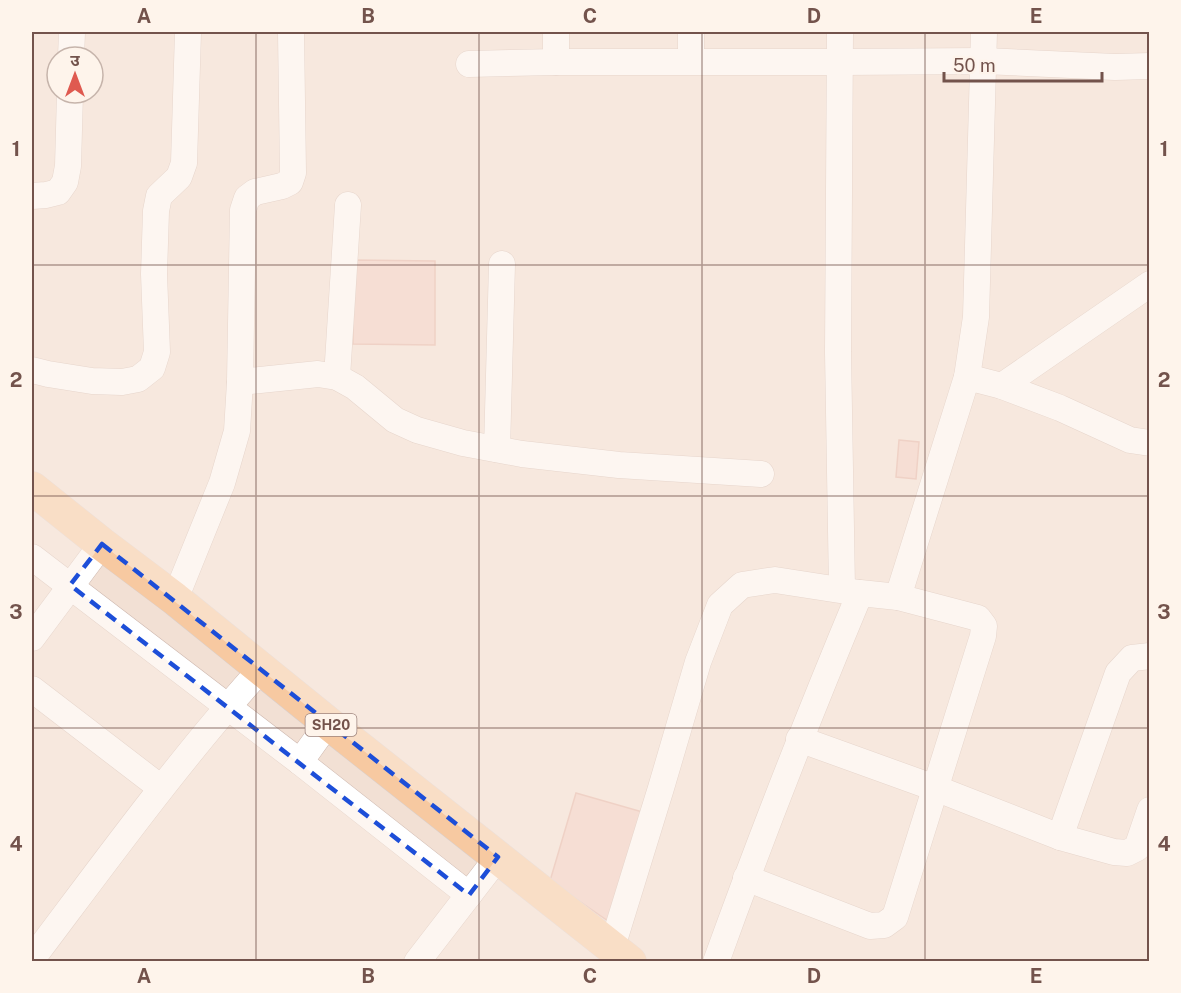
<svg xmlns="http://www.w3.org/2000/svg" width="1181" height="993" viewBox="0 0 1181 993" font-family="'Public Sans','Noto Sans Devanagari',sans-serif">
<rect width="100%" height="100%" fill="#fbefe5"/>
<path fill="#f2e0d4" fill-rule="evenodd" d="M 32,32 L 1149,32 L 1149,961 L 32,961 ZM 57,57 L 93,57 L 93,93 L 57,93 Z"/>
<g fill="#efcabe" stroke="#e1ae9f" stroke-width="1.5">
<polygon points="353,260 435,261 435,345 353,344"/>
<polygon points="899,440 919,442 916,479 896,477"/>
<polygon points="576,793 646,813 614,925 550,881"/>
</g>
<g fill="none" stroke-linecap="round" stroke-linejoin="round">
<g stroke="#ceb8af" stroke-width="27">
<g id="minor">
<polyline points="556,32 556,62"/>
<polyline points="691,32 691,61"/>
<polyline points="840,32 838,352 842,589"/>
<polyline points="71,57 72,32"/>
<polyline points="469,64 556,62 840,62 984,61 1115,67 1150,66"/>
<polyline points="32,196 46,195 58,192 65,182 68,166 70,93"/>
<polyline points="32,370 48,374 92,381 122,382 138,379 152,368 157,352 154,274 156,211 159,196 179,177 184,163 188,32"/>
<polyline points="337,377 348,205"/>
<polyline points="967,377 976,317 984,32"/>
<polyline points="240,382 318,374 337,377 355,387 395,420 417,430 463,443 522,454 619,465 761,474"/>
<polyline points="1002,386 1060,408 1130,440 1150,443"/>
<polyline points="497,449 502,264"/>
<polyline points="32,557 300,762 328,723"/>
<polyline points="175,599 222,483 237,431 240,382 243,210 247,198 255,192 282,186 290,182 293,173 291,32"/>
<polyline points="32,638 102,544"/>
<polyline points="32,689 161,788"/>
<polyline points="799,739 935,788 1060,837 1114,852 1127,853 1137,848 1150,810"/>
<polyline points="300,762 469,895"/>
<polyline points="1060,837 1118,673 1132,658 1150,656"/>
<polyline points="746,878 870,926 884,925 895,917 983,636 984,626 978,618 898,597"/>
<polyline points="612,947 661,788 698,662 720,605 742,585 775,580 859,593"/>
<path d="M 32,959 C 106,861 179,760 262,668"/>
<polyline points="417,962 498,857"/>
<path d="M 716,962 C 761,837 809,715 860,593 L 898,597 L 967,377 L 1002,386 L 1150,284"/>
</g>
</g>
<g stroke="#d8cfcd" stroke-width="34">
<polyline id="major" points="32,488 102,544 175,599 328,723 630,962"/>
</g>
<use href="#minor" stroke="#fff" stroke-width="26"/>
<use href="#major" stroke="#f7c9a1" stroke-width="33"/>
</g>
<path d="M0 0H1181V993H0ZM 102,544 L 498,857 L 469,895 L 70,585 Z" fill="#fbefe5" fill-opacity=".55" fill-rule="evenodd"/>
<path fill="none" stroke="#1d4ed8" stroke-width="4.5" stroke-dasharray="12 8" stroke-linejoin="round" d="M 102,544 L 498,857 L 469,895 L 70,585 Z"/>
<path fill="none" stroke="#73534c" stroke-width="1.5" stroke-opacity="0.55" d="M 256,32 L 256,962M 479,32 L 479,962M 702,32 L 702,962M 925,32 L 925,962M 32,265 L 1150,265M 32,496 L 1150,496M 32,728 L 1150,728"/>
<g text-anchor="middle" stroke-width="5" stroke-linejoin="round" paint-order="stroke">
<rect fill="#fef4eb" stroke="#9d837c" stroke-width="1.5" x="305.5" y="714" width="51" height="22" rx="4.5"/>
<g font-size="14" font-weight="bold" fill="#73534c">
<text x="331" y="730">SH20</text>
</g>
</g>
<rect width="1181" height="993" fill="none" stroke="#fef4eb" stroke-width="66"/>
<g transform="translate(75 75)"><circle r="28" fill="#fef4eb" stroke="#c6b4ab" stroke-width="1.5"/>
<path d="M0-4.5L10 22L0 15L-10 22Z" fill="#df5a50"/>
<text y="-9" font-size="16" font-weight="bold" text-anchor="middle" fill="#73534c">उ</text>
</g>
<path d="M944 72v9h158v-9" fill="none" stroke="#73534c" stroke-width="3"/>
<text x="953" y="72" font-size="18" fill="#73534c" stroke="#fef4eb" stroke-width="4.5" paint-order="stroke">50 m</text>
<rect x="33" y="33" width="1115" height="927" fill="none" stroke="#73534c" stroke-width="2"/>
<g font-size="20" text-anchor="middle" font-weight="bold" fill="#73534c">
<text x="144" y="23">A</text>
<text x="368" y="23">B</text>
<text x="590" y="23">C</text>
<text x="814" y="23">D</text>
<text x="1036" y="23">E</text>
<text x="16" y="156">1</text>
<text x="1164" y="156">1</text>
<text x="16" y="387">2</text>
<text x="1164" y="387">2</text>
<text x="16" y="619">3</text>
<text x="1164" y="619">3</text>
<text x="16" y="851">4</text>
<text x="1164" y="851">4</text>
<text x="144" y="983">A</text>
<text x="368" y="983">B</text>
<text x="590" y="983">C</text>
<text x="814" y="983">D</text>
<text x="1036" y="983">E</text>
</g>
</svg>
